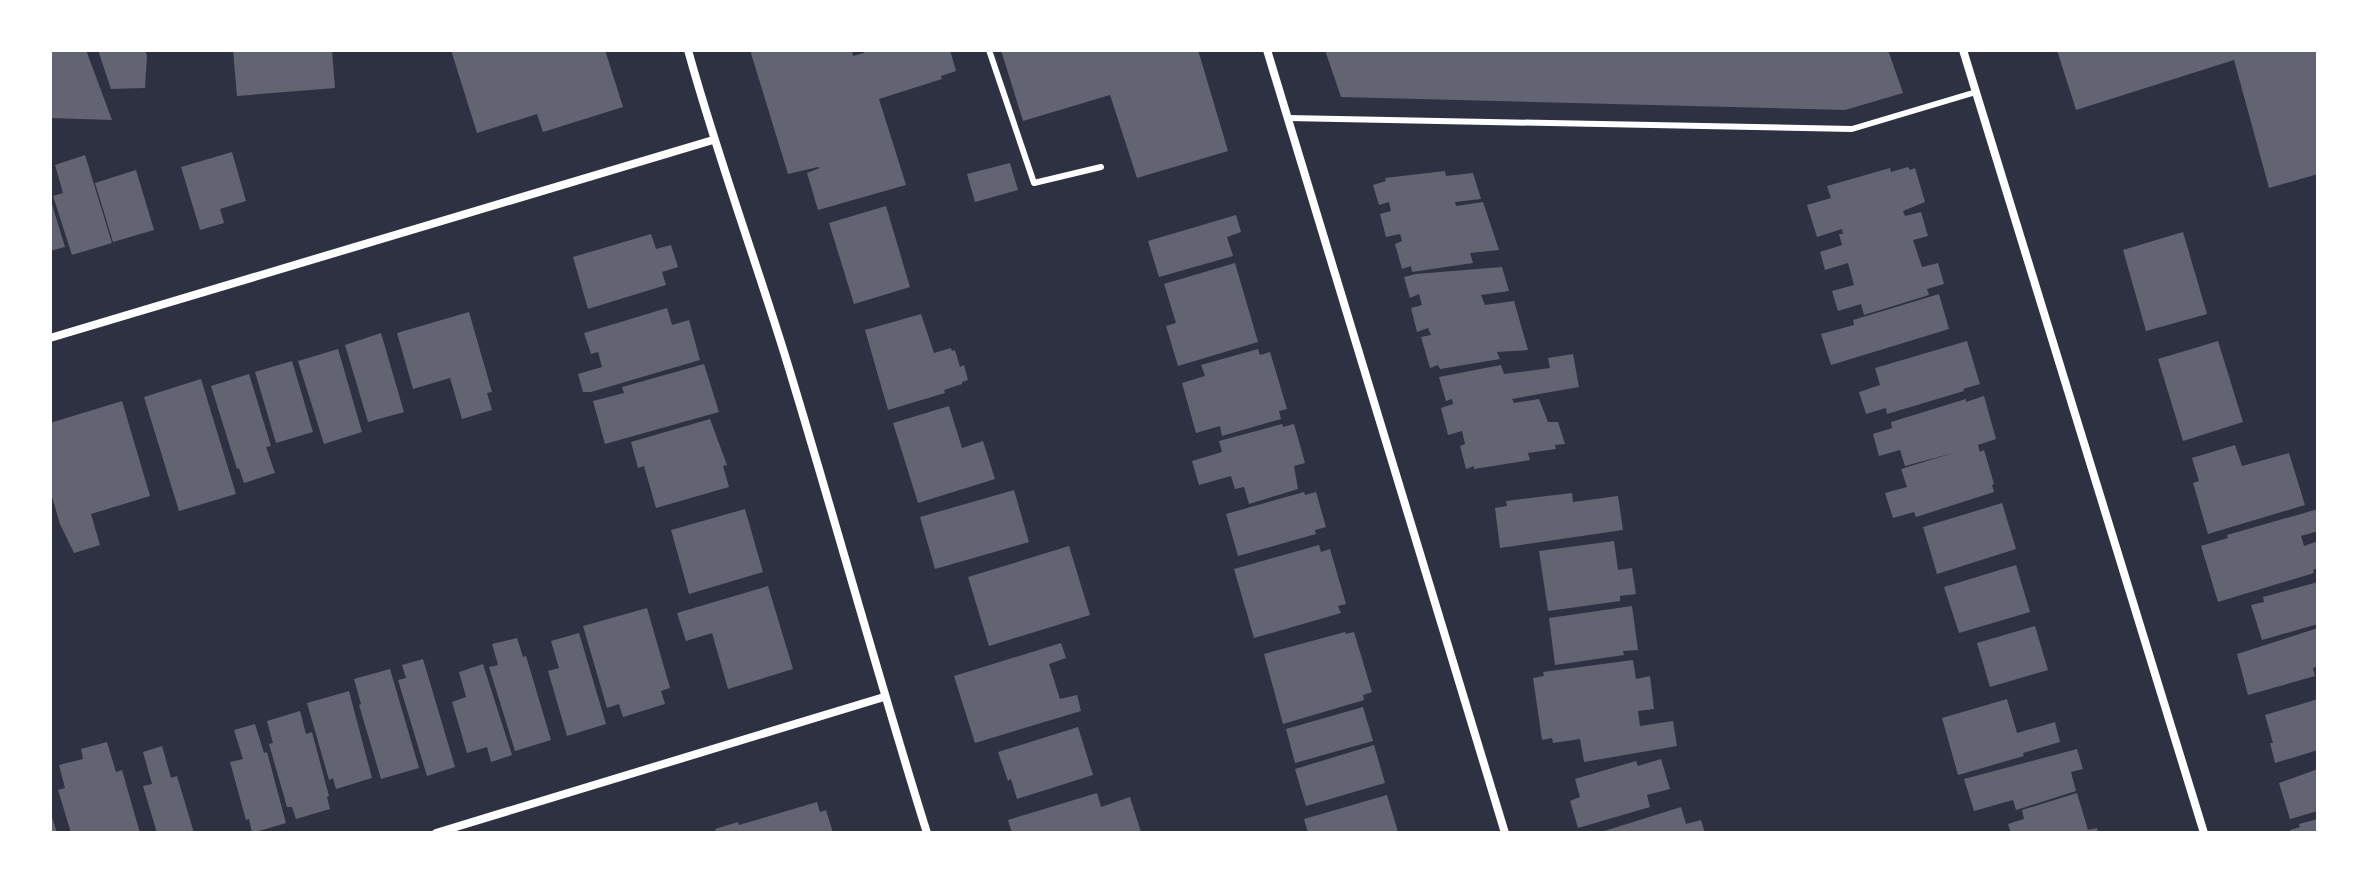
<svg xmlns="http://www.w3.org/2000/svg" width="2368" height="883" viewBox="0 0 2368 883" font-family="'Noto Sans',sans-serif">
<rect width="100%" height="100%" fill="#2d3142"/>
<g fill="#626471">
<polygon points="50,50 86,50 112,120 50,118"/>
<polygon points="98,50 145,50 147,56 145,88 111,89"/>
<polygon points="233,50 332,50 335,88 237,96"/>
<polygon points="451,50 605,50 623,107 543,132 537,114 477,133"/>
<polygon points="750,50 852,50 853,56 864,53 863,50 950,50 956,71 941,76 942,79 879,99 906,185 818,210 807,173 820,168 818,167 788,174"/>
<polygon points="1001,50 1198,50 1228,151 1137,178 1110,95 1023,121"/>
<polygon points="1325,50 1888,50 1903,93 1845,110 1341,97"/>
<polygon points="2057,50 2318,50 2318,174 2269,188 2234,60 2076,110"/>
<polygon points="232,152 246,201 220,209 224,223 200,230 181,167"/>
<polygon points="85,155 112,243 72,255 53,196 63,193 55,165"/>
<polygon points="1010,163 1018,190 975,202 967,174"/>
<polygon points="1908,167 1910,170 1915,168 1925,202 1903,211 1905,216 1921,212 1928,236 1913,240 1922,267 1938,263 1944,284 1927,289 1929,295 1864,315 1861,304 1838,311 1832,291 1854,285 1848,263 1825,270 1820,252 1842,245 1839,234 1843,234 1842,229 1817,237 1807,205 1831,198 1827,186 1890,168 1891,172"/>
<polygon points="136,170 154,230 113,242 95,183"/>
<polygon points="1445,171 1446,176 1473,173 1481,199 1455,202 1456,206 1483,202 1499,250 1470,253 1473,263 1412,272 1411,266 1402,269 1395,244 1402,241 1400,234 1386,237 1380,214 1391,211 1389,202 1379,205 1373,185 1386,181 1385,178"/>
<polygon points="50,198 65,247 50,251"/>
<polygon points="886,206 910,287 854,304 829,223"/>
<polygon points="1236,215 1241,232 1227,237 1233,256 1159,277 1148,241"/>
<polygon points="2183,232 2207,314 2146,331 2123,250"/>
<polygon points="651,234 656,249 671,245 678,267 662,272 666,285 588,309 573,257"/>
<polygon points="1235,263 1258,342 1178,366 1166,326 1176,323 1164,284"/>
<polygon points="1502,267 1509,291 1481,295 1485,305 1514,301 1528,350 1497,352 1500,359 1440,369 1438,365 1430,368 1421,337 1431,335 1428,328 1417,332 1411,308 1422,305 1419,294 1410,298 1404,277 1416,274"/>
<polygon points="1939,294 1949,329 1831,365 1821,334 1854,325 1853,320"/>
<polygon points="667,308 672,325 689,320 700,360 591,392 583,392 578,374 602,367 598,352 591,354 584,333"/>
<polygon points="469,312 492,392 487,393 492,410 462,419 450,378 413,389 397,333"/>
<polygon points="921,314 934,353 951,348 952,351 955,350 960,367 964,365 968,380 962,382 962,384 944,390 945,393 888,410 865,330"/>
<polygon points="381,333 404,412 368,422 345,345"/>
<polygon points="1967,341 1980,384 1963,389 1964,391 1887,414 1886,408 1866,414 1859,392 1880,385 1875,368"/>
<polygon points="2218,341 2243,422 2183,441 2158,359"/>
<polygon points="338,349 362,432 324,444 298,361"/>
<polygon points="1258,349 1260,355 1270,352 1287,409 1279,411 1281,419 1222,436 1220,426 1196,433 1182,383 1205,376 1201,365"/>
<polygon points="1573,354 1579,387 1512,399 1514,403 1539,399 1548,422 1558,422 1565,444 1555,445 1556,449 1528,453 1530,460 1474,469 1474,466 1466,469 1460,446 1465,444 1462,431 1448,435 1441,408 1453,404 1452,399 1446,401 1439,377 1501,365 1504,374 1550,368 1548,358"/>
<polygon points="292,361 313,432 276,443 255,372"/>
<polygon points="704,364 719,412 605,444 593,401 624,393 622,387"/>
<polygon points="249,374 271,446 266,447 275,473 244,483 239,468 237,469 211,386"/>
<polygon points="201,379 236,494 179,511 144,397"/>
<polygon points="1984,396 1996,439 1978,445 1980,452 1984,450 1994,484 1992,485 1994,492 1916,517 1914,512 1893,518 1885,493 1907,487 1901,469 1953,453 1905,466 1900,450 1879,456 1873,434 1892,428 1891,422 1966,399 1966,402"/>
<polygon points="122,401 150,496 91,514 100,545 74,553 60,524 50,490 50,423"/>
<polygon points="949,406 962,448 983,441 995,479 918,503 893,423"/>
<polygon points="710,419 727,465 723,466 729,487 656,508 644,466 638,468 631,442"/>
<polygon points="1282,424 1283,427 1294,424 1305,463 1294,466 1298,489 1249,504 1244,487 1235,489 1231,476 1199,485 1192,461 1222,452 1219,441"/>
<polygon points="2235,445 2242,466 2289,453 2305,505 2208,534 2193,483 2199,481 2192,458"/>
<polygon points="1014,490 1029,542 935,569 920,517"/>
<polygon points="1304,492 1305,495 1316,492 1326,527 1315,530 1316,534 1238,556 1226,514"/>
<polygon points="1572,493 1573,502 1618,496 1623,530 1500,548 1495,508 1507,506 1506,501"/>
<polygon points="2002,503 2016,549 1937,574 1923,527"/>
<polygon points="745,509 763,572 689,594 671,530"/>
<polygon points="2318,509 2318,531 2301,536 2304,546 2318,541 2318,568 2313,570 2314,573 2218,602 2201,546 2228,538 2227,535"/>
<polygon points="1614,541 1618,570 1632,568 1636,594 1620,596 1620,601 1548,611 1539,551"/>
<polygon points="1319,545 1321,552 1330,549 1346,604 1338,606 1341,613 1254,638 1234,569"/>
<polygon points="1069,546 1090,615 989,646 968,577"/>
<polygon points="2016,565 2030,612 1959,633 1944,587"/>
<polygon points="2318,582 2318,624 2262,640 2251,605 2264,602 2263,597"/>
<polygon points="768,586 793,669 728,689 712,633 686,641 677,613"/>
<polygon points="1632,606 1638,650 1623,651 1624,655 1555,665 1549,618"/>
<polygon points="647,608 670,688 661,691 665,704 623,717 619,704 607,708 583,626"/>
<polygon points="2035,626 2048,670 1990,687 1977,643"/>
<polygon points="2318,628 2318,666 2313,668 2315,676 2248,695 2237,654"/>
<polygon points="1345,632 1346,634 1354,632 1372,692 1363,695 1364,700 1283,724 1264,654"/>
<polygon points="579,633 606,724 567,736 548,671 559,668 551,641"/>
<polygon points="517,638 523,657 526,656 551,740 515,751 489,667 498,665 492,644"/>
<polygon points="1061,643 1066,658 1049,664 1060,699 1077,695 1081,711 975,743 954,676"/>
<polygon points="423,659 455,767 427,776 398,680 406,678 402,665"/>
<polygon points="1633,660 1636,679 1650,676 1654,709 1638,711 1640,726 1673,721 1677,746 1584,762 1580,739 1553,743 1552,738 1542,740 1533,678 1544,676 1543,672"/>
<polygon points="483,664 512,755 491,762 487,747 467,753 452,702 466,697 459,672"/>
<polygon points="390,669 419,768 381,779 359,705 361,704 354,679"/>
<polygon points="349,691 372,778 336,789 333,778 329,780 307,703"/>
<polygon points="2007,699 2017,733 2055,722 2060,742 2023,753 2024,756 1958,775 1942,718"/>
<polygon points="2318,699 2318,750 2275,763 2270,743 2273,743 2265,715"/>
<polygon points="1363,707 1373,741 1295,763 1286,729"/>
<polygon points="300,711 306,734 312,732 329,796 327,797 330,809 296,819 292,807 287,807 269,744 273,743 267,721"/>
<polygon points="255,724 264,753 267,752 286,823 252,833 249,819 246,820 230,762 243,759 234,730"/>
<polygon points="1078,727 1093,775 1017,799 1011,779 1008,781 998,752"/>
<polygon points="107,742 116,772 122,770 140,833 71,833 58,790 65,788 59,765 83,759 81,749"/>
<polygon points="1374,745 1385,783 1306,806 1295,769"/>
<polygon points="162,746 171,778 177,776 194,833 157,833 143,786 152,784 143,752"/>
<polygon points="2077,749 2083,769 2071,772 2076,791 2016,810 2013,800 1974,811 1964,779"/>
<polygon points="1661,759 1670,789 1647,795 1650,807 1578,828 1570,801 1580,797 1575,779 1636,761 1638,766"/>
<polygon points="2318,769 2318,811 2290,819 2279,783"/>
<polygon points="1097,793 1101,807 1130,797 1141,832 1012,833 1008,820"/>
<polygon points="2077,793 2088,830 2097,828 2098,833 2011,833 2008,824 2024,819 2022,810"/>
<polygon points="1387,795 1398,832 1308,833 1304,819"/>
<polygon points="817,802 820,812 826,810 833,833 717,833 715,829 738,822 739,825"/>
<polygon points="1681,807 1686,824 1701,820 1705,833 1598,833"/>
<polygon points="50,814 51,814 57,833 50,833"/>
<polygon points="2318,819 2318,833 2291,833 2290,830 2300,827 2299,824"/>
</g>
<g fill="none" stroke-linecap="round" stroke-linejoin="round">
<g stroke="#fff" stroke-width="6">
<polyline points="989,50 1034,183 1101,167"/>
<polyline points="1288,118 1852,129 1976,92"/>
</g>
<g stroke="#fff" stroke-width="8">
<path d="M 688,50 C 717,155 755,258 787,362 C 835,519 878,677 927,833"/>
<polyline points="1267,50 1505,833"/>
<polyline points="1963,50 2204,833"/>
<polyline points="50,338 713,140"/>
<polyline points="436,833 884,697"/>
</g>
</g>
<rect width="2368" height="883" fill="none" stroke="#ffffff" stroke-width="104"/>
</svg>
